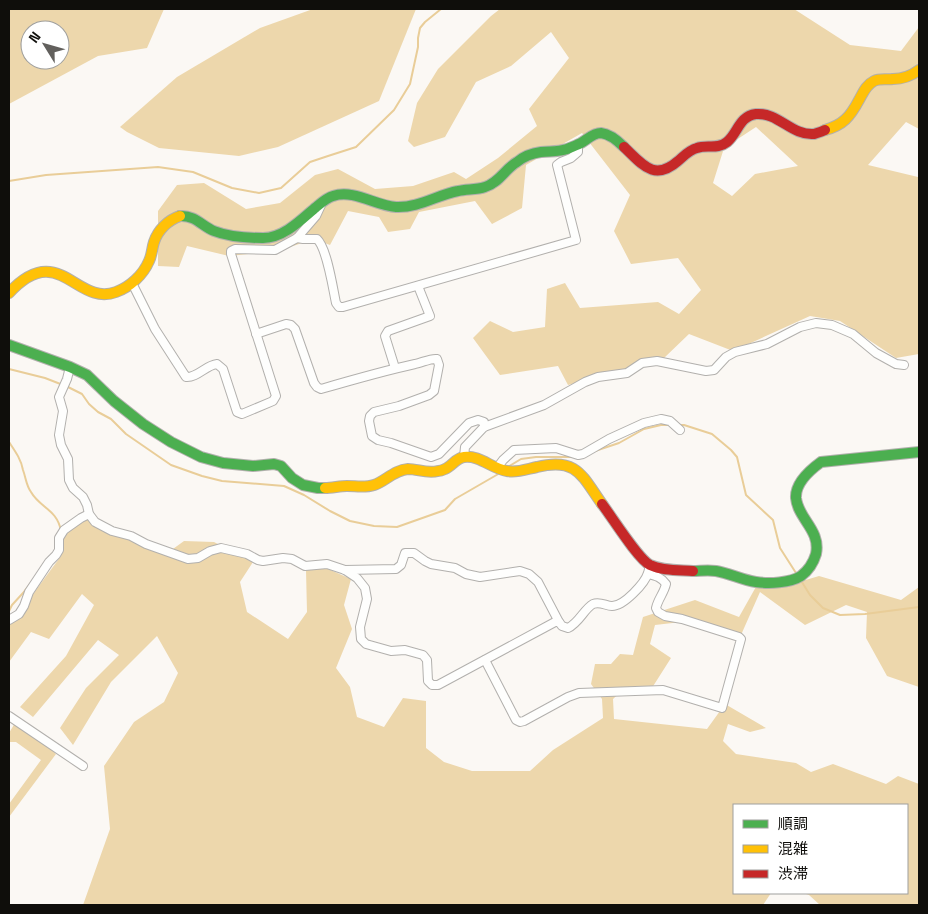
<svg xmlns="http://www.w3.org/2000/svg" width="928" height="914" viewBox="0 0 928 914" font-family="'Space Grotesk','Noto Sans JP',sans-serif">
<rect width="100%" height="100%" fill="#fbf8f4"/>
<g fill="#edd7ac" fill-rule="evenodd">
<path d="M 9,9 L 164,9 L 147,48 L 98,56 L 9,104 ZM 30,30 L 60,30 L 60,60 L 30,60 Z"/>
<polygon points="313,9 416,9 379,101 278,147 239,156 159,148 127,132 120,127 177,77 260,28"/>
<path d="M 500,9 L 794,9 L 850,45 L 901,51 L 919,27 L 919,129 L 906,122 L 868,165 L 918,177 L 919,176 L 919,354 L 896,358 L 840,321 L 810,316 L 733,351 L 689,334 L 664,358 L 568,385 L 558,366 L 500,375 L 473,338 L 490,321 L 513,332 L 545,327 L 547,289 L 565,283 L 580,308 L 658,302 L 679,314 L 701,290 L 678,258 L 631,264 L 614,231 L 630,195 L 582,133 L 526,165 L 522,208 L 492,224 L 475,201 L 419,212 L 410,229 L 388,232 L 379,217 L 348,211 L 330,245 L 314,239 L 278,251 L 229,256 L 187,246 L 179,267 L 158,266 L 158,211 L 177,185 L 204,183 L 246,209 L 280,203 L 315,175 L 338,169 L 375,189 L 413,186 L 454,172 L 466,179 L 498,158 L 537,126 L 529,109 L 569,58 L 551,32 L 511,66 L 476,82 L 445,137 L 414,147 L 408,141 L 417,103 L 438,69 L 491,16 ZM 756,127 L 798,166 L 755,174 L 732,196 L 713,183 L 724,148 Z"/>
<polygon points="88,517 166,554 184,541 214,542 253,562 240,582 247,612 288,639 307,612 306,570 319,565 351,579 344,605 352,629 336,668 350,687 357,717 384,727 403,698 426,701 426,748 444,762 472,771 530,771 553,750 603,718 602,699 591,684 595,664 611,664 620,654 633,655 643,617 695,600 739,617 757,585 789,585 819,576 901,600 919,587 919,687 887,676 866,638 867,612 846,605 805,625 760,592 741,635 690,621 655,625 650,644 671,658 650,691 625,688 613,699 614,719 707,729 725,704 766,728 750,732 728,724 723,741 736,754 796,763 811,772 833,764 886,784 898,776 919,784 919,905 820,905 809,895 803,893 907,893 907,805 734,805 734,893 771,893 763,905 83,905 110,829 104,766 134,722 164,702 178,673 157,636 111,682 73,745 60,728 86,688 119,655 98,640 33,717 20,707 66,656 94,605 82,594 49,639 31,632 9,662 9,621 21,617 33,594 61,556 62,533"/>
<polygon points="18,718 56,754 9,817 9,804 41,760 16,742 9,742 9,733"/>
</g>
<g fill="none" stroke-linecap="round" stroke-linejoin="round">
<g stroke="#e9cd98" stroke-width="2">
<polyline points="9,181 46,175 158,167 193,172 232,188 259,193 281,188 310,162 328,156 356,147 394,110 410,84 418,47 418,38 420,28 425,22 441,9"/>
<polyline points="9,369 45,378 63,385"/>
<polyline points="68,387 82,394 89,404 98,412 111,419 126,434 171,465 202,476 222,481 284,486 304,495 330,511 350,521 374,526 397,527 445,510 455,499 500,473"/>
<polyline points="679,425 684,425 712,434 731,450 737,457 746,495 773,520 780,548 796,573"/>
<path d="M 9,442 C 15,451 21,459 23,470 C 26,478 26,485 31,492 C 40,508 57,509 61,531"/>
<polyline points="595,451 619,443 644,429 661,425 670,425"/>
<polyline points="508,467 521,459 536,457 573,457"/>
<polyline points="800,579 810,595 823,608 840,615 865,614 919,607"/>
<polyline points="9,611 12,605 23,593 33,580"/>
</g>
<g stroke="#b2b0ad" stroke-width="10">
<g id="street">
<path d="M 297,238 L 303,239 L 317,239 C 327,248 333,289 336,303 L 339,307 L 343,307 L 576,240 L 557,165 L 561,162 L 571,158 L 578,152 L 578,144"/>
<path d="M 132,283 L 155,329 L 186,377 C 197,378 206,365 217,364 L 223,369 L 237,412 L 242,414 L 273,401 L 276,396 L 231,254 L 231,251 L 235,249 L 275,250 L 297,238 L 316,216 L 322,203"/>
<path d="M 256,334 L 286,324 L 291,325 L 295,329 L 314,383 L 317,387 L 321,389 C 352,380 383,371 415,364 C 422,363 430,358 437,359 L 439,365 L 434,391 L 429,395 L 399,406 L 374,412 L 370,416 L 369,421 L 372,436 L 378,440 L 391,443 L 431,457 L 439,454 L 469,423 L 478,420 L 484,422 L 484,427"/>
<path d="M 70,367 L 67,379 L 59,397 L 63,411 L 59,435 L 61,445 L 68,459 L 69,480 L 73,488 L 83,497 L 87,505 L 89,514 L 95,522 L 112,531 L 131,536 L 146,544 L 188,559 L 198,558 L 210,551 L 221,548 L 247,554 L 258,560 L 263,561 L 283,558 L 292,559 L 305,566 L 327,564 L 345,570 L 357,578 L 365,588 L 367,599 L 360,627 L 361,639 L 366,644 L 391,651 L 405,650 L 423,655 L 427,660 L 428,681 L 432,685 L 438,685 L 555,622 L 559,622 L 562,626 L 568,628 C 579,623 584,609 593,604 C 600,601 606,606 612,606 C 624,606 645,583 648,573 C 649,570 649,568 650,565"/>
<polyline points="395,368 385,336 388,331 430,316 418,286"/>
<polyline points="464,457 465,447 484,427 544,405 585,382 598,377 627,373 642,363 657,361 706,371 714,370 726,357 735,352 767,344 800,327 816,323 832,325 853,334 876,353 896,364 904,365"/>
<polyline points="497,468 503,460 514,450 556,448 578,455 583,454 609,439 644,423 661,419 670,421 680,430"/>
<polyline points="345,570 396,569 401,565 405,553 414,553 425,561 431,564 455,568 466,574 480,577 520,571 529,574 538,582 559,622"/>
<polyline points="9,620 19,614 24,606 29,592 49,562 56,555 59,550 59,538 64,530 81,518 89,514"/>
<path d="M 485,660 L 516,720 L 520,722 L 524,721 L 568,697 L 579,693 L 663,690 L 722,708 L 741,639 L 739,637 L 682,619 L 665,616 L 658,612 L 656,608 C 658,599 664,593 666,584 C 661,577 656,576 648,574"/>
<polyline points="9,716 83,766"/>
</g>
</g>
<g stroke="#b2b0ad" stroke-width="12">
<g id="fast">
<path d="M 180,216 C 195,215 202,226 214,231 C 229,237 247,238 263,238 C 283,238 300,221 315,208 C 320,204 326,198 333,196 C 354,189 376,206 396,207 C 419,208 437,195 458,191 C 467,189 476,190 485,187 C 499,183 505,169 517,162 C 523,157 533,153 541,152 C 551,151 558,152 567,149 C 572,147 577,145 581,143 C 588,139 593,133 601,133 C 610,134 618,141 624,147"/>
<polyline points="9,345 70,367 87,375 114,401 143,424 171,442 201,457 223,463 253,466 274,464 281,466 292,478 303,485 318,488 325,488"/>
<path d="M 693,571 C 700,571 708,570 716,571 C 729,573 742,580 756,582 C 769,584 790,583 801,576 C 809,570 813,564 816,554 C 821,530 798,519 796,498 C 795,483 810,470 821,462 L 919,452"/>
</g>
</g>
<g stroke="#b2b0ad" stroke-width="12">
<g id="slow">
<path d="M 825,130 C 843,125 850,117 859,100 C 863,93 866,85 874,81 C 880,78 887,80 893,79 C 903,79 911,76 919,70"/>
<path d="M 9,293 C 59,239 76,307 116,292 C 130,287 143,275 149,261 C 152,255 152,248 154,242 C 158,230 168,220 180,216"/>
<path d="M 325,488 C 332,488 340,486 347,486 C 356,486 365,488 374,485 C 386,481 394,470 408,469 C 418,469 427,474 438,471 C 440,471 443,470 445,469 C 452,466 456,458 464,457 C 480,455 492,469 507,471 C 517,473 527,469 537,467 C 577,457 582,476 602,504"/>
</g>
</g>
<g stroke="#b2b0ad" stroke-width="12">
<g id="jam">
<path d="M 624,147 C 642,164 654,182 678,161 C 684,156 689,150 697,148 C 707,144 717,150 727,142 C 738,133 739,116 756,114 C 778,112 792,136 814,134 C 817,133 821,132 825,130"/>
<path d="M 602,504 C 612,517 638,559 650,565 C 663,571 679,570 693,571"/>
</g>
</g>
<use href="#street" stroke="#fefefd" stroke-width="8"/>
<use href="#fast" stroke="#4caf50" stroke-width="10"/>
<use href="#slow" stroke="#ffc107" stroke-width="10"/>
<use href="#jam" stroke="#c62828" stroke-width="10"/>
</g>
<rect width="928" height="914" fill="none" stroke="#0f0e0b" stroke-width="20"/>
<rect x="733" y="804" width="175" height="90" fill="#ffffff" stroke="#9f9f9d"/>
<rect x="743" y="820" width="25" height="8" fill="#4caf50" stroke="#9f9f9d"/>
<text x="778" y="829" font-size="15" fill="#0f0e0b">順調</text>
<rect x="743" y="845" width="25" height="8" fill="#ffc107" stroke="#9f9f9d"/>
<text x="778" y="854" font-size="15" fill="#0f0e0b">混雑</text>
<rect x="743" y="870" width="25" height="8" fill="#c62828" stroke="#9f9f9d"/>
<text x="778" y="879" font-size="15" fill="#0f0e0b">渋滞</text>
<g transform="translate(45 45) rotate(307)"><circle r="24" fill="#ffffff" stroke="#9f9f9d"/>
<path d="M0-4L9 19L0 12L-9 19Z" fill="#62605d"/>
<text y="-8" font-size="14" font-weight="bold" text-anchor="middle" fill="#0f0e0b">N</text>
</g>
</svg>
